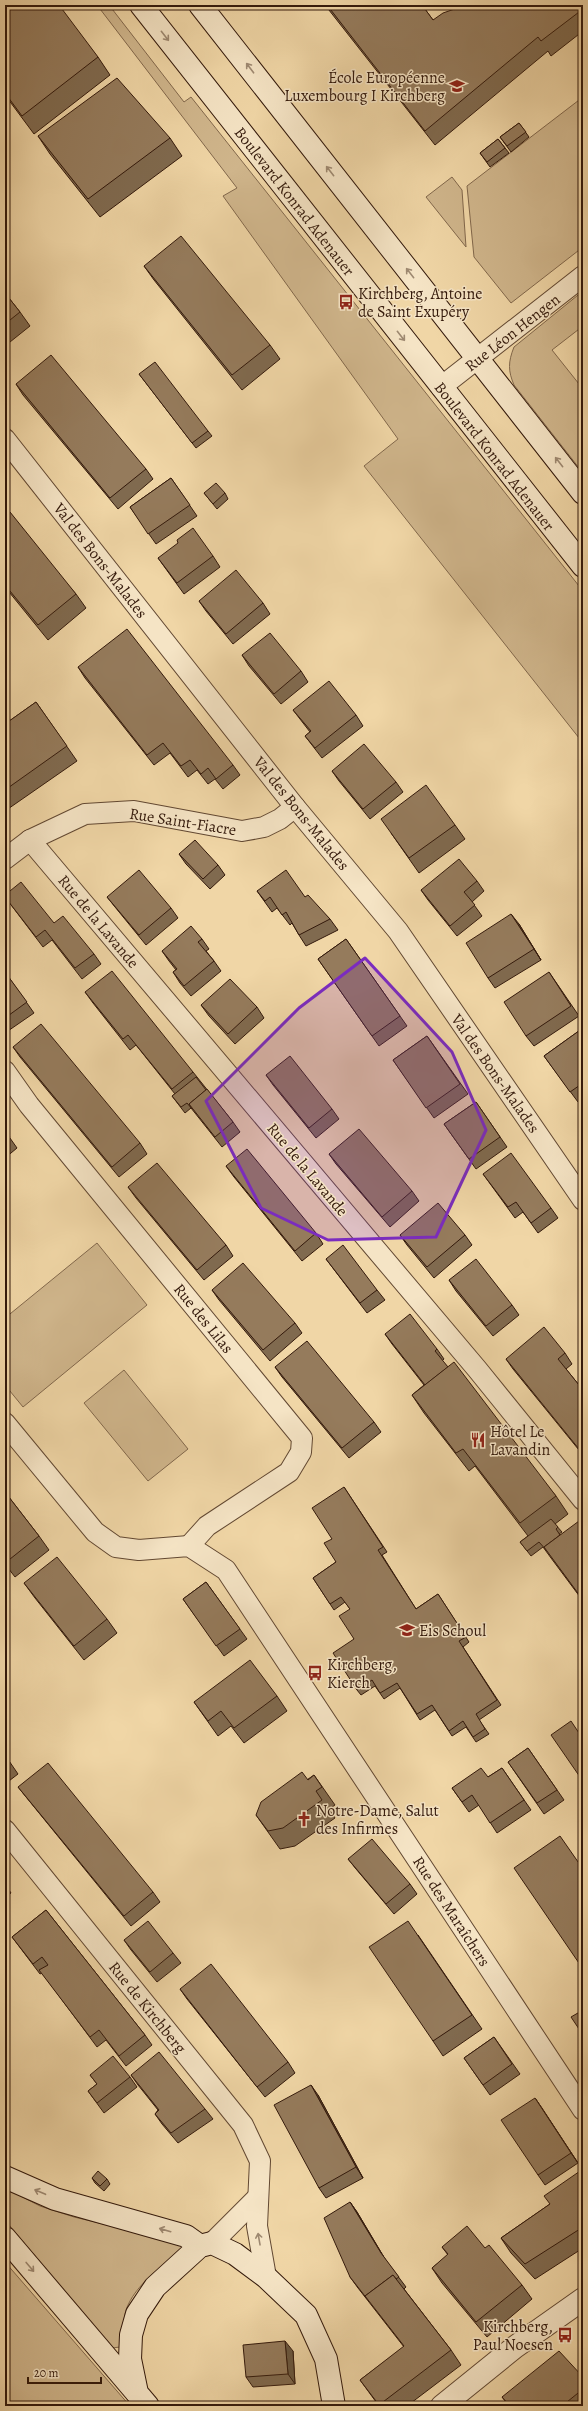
<svg xmlns="http://www.w3.org/2000/svg" width="588" height="2411" viewBox="0 0 588 2411" font-family="Alegreya,serif">
<rect width="100%" height="100%" fill="#f0d6a6"/>
<filter id="stains"><feTurbulence type="fractalNoise" baseFrequency=".005" numOctaves="4"/><feColorMatrix values="0 0 0 0 .2 0 0 0 0 .09 0 0 0 0 .02 0 0 0 .5 -.17"/></filter>
<radialGradient id="worn" r=".72"><stop offset=".6" stop-color="#630" stop-opacity="0"/><stop offset="1" stop-color="#630" stop-opacity=".3"/></radialGradient>
<g fill="#d0b68c" stroke="#82684c">
<polygon points="97,5 109,5 184,102 191,97 583,591 583,743 364,466 398,439 223,196 237,188"/>
<polygon points="583,97 583,247 511,303 474,257 467,186"/>
<polygon points="452,177 462,190 466,247 426,197"/>
<path d="M 583,291 L 583,326 L 552,350 L 583,389 L 583,473 L 514,385 C 508,371 508,362 514,347 Z"/>
<polygon points="97,1243 147,1305 23,1407 5,1385 5,1318"/>
<polygon points="124,1370 188,1449 148,1481 84,1403"/>
<path d="M 5,2188 L 40,2206 L 74,2217 L 179,2242 L 183,2249 C 163,2266 135,2284 126,2310 C 122,2322 125,2336 120,2347 L 112,2348 L 5,2220 Z"/>
<polygon points="5,2262 130,2406 5,2406"/>
</g>
<g fill="none" stroke-linecap="round" stroke-linejoin="round">
<g stroke="#624832" stroke-width="22">
<g id="minor">
<polyline points="441,387 583,276"/>
<polyline points="5,439 295,807 398,931 583,1200"/>
<polyline points="30,840 477,1369 583,1500"/>
<polyline points="5,859 30,840 85,814 134,811 242,831 264,827 280,819 295,807"/>
<polyline points="5,1071 29,1105 302,1438 301,1452 289,1472 207,1526 189,1546"/>
<polyline points="5,1423 95,1532 116,1547 139,1550 189,1546 226,1570 583,2110"/>
<polyline points="5,1830 243,2125 260,2161 257,2226 266,2277"/>
<polyline points="212,2243 257,2198"/>
</g>
</g>
<g stroke="#624832" stroke-width="24">
<polyline id="tertiary" points="442,2406 515,2347 583,2299"/>
</g>
<g stroke="#33190b" stroke-width="24">
<g id="secondary">
<polyline points="141,5 583,566"/>
<polyline points="200,5 583,493"/>
<polyline points="5,2177 55,2199 186,2236 200,2246"/>
<polyline points="5,2238 136,2392"/>
<polyline points="148,2406 137,2393 130,2359 131,2335 137,2314 155,2287 200,2246 212,2243 235,2254 266,2277 306,2315 326,2359 334,2406"/>
</g>
</g>
<use href="#minor" stroke="#f5e4c5" stroke-width="20"/>
<use href="#tertiary" stroke="#f5e4c5" stroke-width="22"/>
<use href="#secondary" stroke="#f5e4c5" stroke-width="22"/>
</g>
<g fill="#806a4f" stroke="#33190b">
<polygon points="325,5 422,5 433,20 583,5 583,31 551,56 548,51 435,145"/>
<polygon points="5,13 98,57 110,75 34,134 5,95"/>
<polygon points="519,123 529,137 511,152 500,137"/>
<polygon points="38,136 170,138 182,156 100,217 50,154"/>
<polygon points="498,139 509,153 490,167 480,153"/>
<polygon points="144,266 270,345 280,359 242,390 154,280"/>
<polygon points="5,293 20,312 30,326 5,346"/>
<polygon points="139,374 208,431 212,436 196,448"/>
<polygon points="16,384 146,469 153,479 118,509 23,395"/>
<polygon points="171,478 197,516 156,544 130,507"/>
<polygon points="204,493 225,493 228,499 217,509"/>
<polygon points="5,516 76,594 86,608 48,640 5,587"/>
<polygon points="213,556 220,567 184,594 158,558"/>
<polygon points="199,601 263,603 270,614 233,644 206,611"/>
<polygon points="242,655 301,671 308,682 281,704 249,666"/>
<polygon points="78,667 233,765 240,775 223,789 215,779 208,784 197,770 188,777 170,753 154,765 85,678"/>
<polygon points="36,702 77,761 5,811 5,724"/>
<polygon points="293,710 356,715 363,726 322,758 305,736 310,732"/>
<polygon points="332,771 396,782 403,792 370,819 339,781"/>
<polygon points="455,825 465,839 419,873 391,833"/>
<polygon points="179,854 218,865 225,875 210,889 186,864"/>
<polygon points="477,881 484,891 472,902 482,916 457,936 428,900 421,890"/>
<polygon points="257,891 305,897 330,919 338,930 306,946 299,935 292,923 290,925 277,908 272,912"/>
<polygon points="5,897 54,923 94,954 101,964 82,979 52,940 43,947"/>
<polygon points="107,897 171,908 178,918 146,945 115,907"/>
<polygon points="519,924 541,960 495,988 488,978"/>
<polygon points="202,939 209,949 206,951 214,961 221,971 191,996 180,983 173,972 176,970 169,961 162,951"/>
<polygon points="346,939 407,1026 379,1046 318,959"/>
<polygon points="5,972 34,1013 5,1033"/>
<polygon points="549,972 579,1016 534,1046 526,1036"/>
<polygon points="85,992 193,1072 233,1122 240,1132 222,1147 191,1108 185,1113 172,1096 175,1094 136,1045 130,1050 93,1003"/>
<polygon points="201,1005 257,1007 264,1018 235,1044 209,1016"/>
<polygon points="583,1028 583,1098 578,1102 544,1056"/>
<polygon points="427,1036 468,1094 434,1118 393,1060"/>
<polygon points="13,1047 140,1143 147,1154 119,1177 20,1057"/>
<polygon points="266,1075 332,1109 339,1119 316,1138 273,1085"/>
<polygon points="476,1102 507,1147 476,1169 444,1124"/>
<polygon points="5,1131 17,1148 5,1158"/>
<polygon points="329,1154 412,1191 419,1201 390,1227 336,1164"/>
<polygon points="226,1166 316,1233 323,1244 302,1261 234,1177"/>
<polygon points="483,1174 551,1208 558,1218 538,1233 523,1212 515,1218"/>
<polygon points="128,1187 226,1245 233,1256 204,1280 136,1198"/>
<polygon points="400,1235 465,1235 472,1245 434,1278 407,1245"/>
<polygon points="326,1259 377,1290 385,1300 367,1313"/>
<polygon points="449,1280 512,1305 519,1315 493,1336 456,1291"/>
<polygon points="212,1290 295,1323 302,1333 270,1361 219,1300"/>
<polygon points="385,1334 437,1349 444,1359 442,1361 448,1367 556,1496 568,1514 555,1524 562,1532 559,1534 560,1535 583,1525 583,1601 551,1558 543,1547 531,1556 524,1547 520,1542 528,1536 475,1466 469,1471 424,1413 412,1395 424,1385 392,1344"/>
<polygon points="565,1353 572,1364 566,1369 583,1390 583,1455 513,1369 506,1359"/>
<polygon points="275,1367 374,1422 381,1432 349,1458 282,1377"/>
<polygon points="344,1487 387,1552 382,1555 416,1609 438,1594 469,1642 463,1647 501,1705 479,1720 489,1734 476,1742 466,1727 452,1736 435,1710 420,1720 400,1688 384,1699 375,1686 361,1695 357,1690 354,1639 350,1609 345,1602 334,1610 313,1578 336,1562"/>
<polygon points="5,1492 39,1536 49,1550 15,1577 5,1564"/>
<polygon points="206,1582 247,1639 224,1656 183,1599"/>
<polygon points="24,1583 107,1619 117,1633 84,1660 35,1598"/>
<polygon points="277,1696 287,1711 244,1743 231,1726 218,1736 194,1702"/>
<polygon points="583,1739 583,1781 580,1777"/>
<polygon points="528,1748 564,1800 544,1814 508,1762"/>
<polygon points="5,1755 18,1774 5,1784"/>
<polygon points="502,1768 531,1810 497,1833 479,1805 469,1812 452,1788 488,1777"/>
<polygon points="314,1775 335,1805 329,1809 335,1818 295,1846 280,1849 256,1815"/>
<polygon points="18,1787 153,1892 160,1902 131,1926 26,1797"/>
<polygon points="348,1859 410,1884 417,1894 394,1914 356,1869"/>
<polygon points="5,1884 11,1893 5,1897"/>
<polygon points="46,1910 145,2035 152,2045 126,2066 106,2040 97,2047 42,1973 40,1974 12,1937"/>
<polygon points="418,1935 482,2029 443,2056 433,2041"/>
<polygon points="124,1940 173,1953 181,1963 157,1982 131,1950"/>
<polygon points="180,1989 288,2062 295,2073 265,2097 187,1999"/>
<polygon points="494,2037 520,2074 490,2095 464,2058"/>
<polygon points="90,2075 130,2077 137,2087 104,2113 88,2091 97,2084"/>
<polygon points="131,2075 205,2109 213,2119 178,2143 162,2124 155,2114 158,2110 138,2085"/>
<polygon points="318,2095 363,2178 326,2198 319,2188"/>
<polygon points="535,2098 578,2163 545,2185 538,2175"/>
<polygon points="583,2169 583,2248 535,2279 511,2253 501,2238 550,2204"/>
<polygon points="92,2178 107,2179 110,2184 104,2191 95,2183"/>
<polygon points="350,2202 357,2212 385,2259 406,2287 404,2289 451,2350 461,2365 407,2406 379,2406 360,2380 404,2347 358,2288 350,2277"/>
<polygon points="442,2247 522,2285 532,2299 487,2337 442,2283 432,2268 448,2255"/>
<polygon points="293,2351 295,2384 253,2387 246,2377"/>
<polygon points="583,2377 583,2406 509,2406 502,2397"/>
</g>
<g fill="#685640" stroke="#33190b">
<polygon points="511,914 519,924 541,960 534,949"/>
<polygon points="311,2085 318,2095 363,2178 356,2167"/>
<polygon points="535,2098 542,2108 578,2163 571,2153"/>
<polygon points="350,2202 357,2212 388,2264 381,2253"/>
<polygon points="285,2341 293,2351 295,2384 288,2374"/>
</g>
<g fill="#957b5c" stroke="#33190b">
<polygon points="18,5 59,5 98,57 22,116 5,93 5,13"/>
<polygon points="327,5 422,5 433,20 443,13 466,5 583,5 583,9 541,41 538,37 425,131"/>
<polygon points="117,78 170,138 88,199 38,136"/>
<polygon points="519,123 526,132 507,146 500,137"/>
<polygon points="498,139 505,148 487,162 480,153"/>
<polygon points="181,236 270,345 232,375 144,266"/>
<polygon points="5,293 20,312 5,324"/>
<polygon points="51,355 146,469 110,498 16,384"/>
<polygon points="155,362 208,431 192,443 139,374"/>
<polygon points="171,478 190,505 148,534 130,507"/>
<polygon points="216,483 225,493 213,504 204,493"/>
<polygon points="10,512 76,594 38,625 5,585 5,516"/>
<polygon points="193,528 213,556 177,583 158,558 178,543 177,540"/>
<polygon points="236,570 263,603 226,634 199,601"/>
<polygon points="127,629 233,765 216,779 208,768 201,774 190,760 181,766 163,743 147,755 78,667"/>
<polygon points="270,633 301,671 274,694 242,655"/>
<polygon points="329,681 356,715 315,748 305,736 311,731 293,710"/>
<polygon points="36,702 67,746 5,790 5,724"/>
<polygon points="364,744 396,782 363,809 332,771"/>
<polygon points="426,785 455,825 409,858 381,819"/>
<polygon points="195,840 218,865 203,879 179,854"/>
<polygon points="459,859 477,881 464,892 475,905 450,926 421,890"/>
<polygon points="139,870 171,908 139,935 107,897"/>
<polygon points="286,870 305,897 308,895 330,919 299,935 286,912 282,915 270,897 265,901 257,891"/>
<polygon points="21,882 54,923 63,916 94,954 75,968 45,930 36,937 5,897 5,895"/>
<polygon points="511,914 534,949 488,978 466,943"/>
<polygon points="191,926 202,939 198,942 214,961 184,986 173,972 177,969 162,951"/>
<polygon points="346,939 400,1016 372,1036 318,959"/>
<polygon points="112,971 193,1072 172,1089 128,1035 123,1039 85,992"/>
<polygon points="5,972 27,1002 5,1018"/>
<polygon points="549,972 571,1006 526,1036 504,1002"/>
<polygon points="230,979 257,1007 228,1034 201,1005"/>
<polygon points="41,1024 140,1143 112,1167 13,1047"/>
<polygon points="583,1028 583,1083 570,1092 544,1056"/>
<polygon points="427,1036 460,1084 426,1108 393,1060"/>
<polygon points="290,1056 332,1109 309,1128 266,1075"/>
<polygon points="196,1077 206,1090 189,1104 192,1109 187,1103 181,1107 172,1096"/>
<polygon points="207,1089 233,1122 215,1137 189,1104"/>
<polygon points="476,1102 500,1137 469,1159 444,1124"/>
<polygon points="359,1129 412,1191 382,1217 329,1154"/>
<polygon points="5,1131 10,1137 5,1141"/>
<polygon points="247,1149 316,1233 295,1251 226,1166"/>
<polygon points="511,1153 551,1208 531,1223 516,1202 508,1207 483,1174"/>
<polygon points="157,1163 226,1245 197,1270 128,1187"/>
<polygon points="438,1203 465,1235 427,1267 400,1235"/>
<polygon points="343,1245 377,1290 360,1303 326,1259"/>
<polygon points="476,1259 512,1305 486,1326 449,1280"/>
<polygon points="243,1263 295,1323 263,1350 212,1290"/>
<polygon points="410,1314 437,1349 435,1351 448,1367 425,1385 385,1334"/>
<polygon points="544,1327 565,1353 558,1359 583,1390 583,1454 506,1359"/>
<polygon points="307,1341 374,1422 342,1448 275,1367"/>
<polygon points="454,1362 556,1496 520,1523 463,1449 456,1453 412,1395"/>
<polygon points="344,1487 383,1547 378,1550 416,1609 438,1594 466,1637 459,1641 497,1700 476,1714 485,1729 473,1737 463,1721 449,1731 432,1705 417,1714 397,1683 380,1693 372,1680 357,1690 333,1653 354,1639 339,1616 350,1609 341,1597 330,1604 313,1578 336,1562 324,1543 332,1539 312,1508"/>
<polygon points="5,1492 39,1536 5,1563"/>
<polygon points="551,1519 558,1527 556,1529 560,1535 544,1547 548,1552 539,1542 527,1551 520,1542"/>
<polygon points="579,1521 583,1525 583,1600 544,1547"/>
<polygon points="57,1557 107,1619 74,1646 24,1583"/>
<polygon points="206,1582 240,1629 216,1646 183,1599"/>
<polygon points="250,1660 277,1696 234,1728 221,1711 208,1721 194,1702"/>
<polygon points="571,1721 583,1739 583,1775 580,1777 551,1735"/>
<polygon points="528,1748 557,1790 537,1803 508,1762"/>
<polygon points="5,1755 8,1759 5,1762"/>
<polygon points="48,1763 153,1892 124,1916 18,1787"/>
<polygon points="481,1768 488,1777 502,1768 524,1800 490,1823 472,1795 462,1802 452,1788"/>
<polygon points="302,1772 308,1780 314,1775 322,1787 316,1791 322,1800 283,1828 268,1831 256,1815 261,1802"/>
<polygon points="560,1836 583,1869 583,1969 514,1868"/>
<polygon points="372,1839 410,1884 386,1904 348,1859"/>
<polygon points="46,1910 145,2035 119,2056 99,2030 90,2037 39,1970 48,1965 42,1957 33,1964 12,1937"/>
<polygon points="148,1921 173,1953 150,1972 124,1940"/>
<polygon points="408,1921 472,2015 433,2041 369,1947"/>
<polygon points="211,1964 288,2062 257,2087 180,1989"/>
<polygon points="583,2010 583,2035 571,2017"/>
<polygon points="494,2037 512,2064 483,2085 464,2058"/>
<polygon points="159,2052 205,2109 171,2133 155,2114 159,2110 131,2075"/>
<polygon points="113,2056 130,2077 97,2103 88,2091 97,2084 90,2075"/>
<polygon points="311,2085 356,2167 319,2188 274,2105"/>
<polygon points="535,2098 571,2153 538,2175 501,2120"/>
<polygon points="583,2169 583,2227 525,2264 501,2238 550,2204 544,2196"/>
<polygon points="98,2171 107,2179 100,2186 92,2178"/>
<polygon points="350,2202 381,2253 399,2277 396,2279 393,2275 365,2296 368,2300 350,2277 324,2218"/>
<polygon points="467,2226 485,2248 489,2245 522,2285 476,2322 432,2268 448,2254 442,2247"/>
<polygon points="393,2275 451,2350 379,2405 360,2380 404,2346 365,2296"/>
<polygon points="285,2341 288,2374 246,2377 243,2345"/>
<polygon points="559,2351 583,2377 583,2389 562,2406 510,2406 502,2397"/>
</g>
<defs><path id="oneway-shaft" d="M-6 0H5M1.5-3L5.5 0L1.5 3" fill="none" stroke-width="1.6" stroke-linecap="round" stroke-linejoin="round"/></defs>
<g stroke="#9e8971">
<use href="#oneway-shaft" transform="translate(165 36) rotate(52)"/>
<use href="#oneway-shaft" transform="translate(250 68) rotate(-127)"/>
<use href="#oneway-shaft" transform="translate(330 171) rotate(-128)"/>
<use href="#oneway-shaft" transform="translate(410 273) rotate(-128)"/>
<use href="#oneway-shaft" transform="translate(401 336) rotate(52)"/>
<use href="#oneway-shaft" transform="translate(559 462) rotate(-128)"/>
<use href="#oneway-shaft" transform="translate(40 2192) rotate(-157)"/>
<use href="#oneway-shaft" transform="translate(165 2230) rotate(-164)"/>
<use href="#oneway-shaft" transform="translate(259 2239) rotate(-100)"/>
<use href="#oneway-shaft" transform="translate(30 2267) rotate(50)"/>
</g>
<path fill="#7b2cbf" fill-opacity="0.2" stroke="#7b2cbf" stroke-width="3" stroke-linejoin="round" d="M 365,958 L 452,1052 L 486,1130 L 436,1237 L 328,1240 L 261,1208 L 206,1101 L 299,1008 Z"/>
<defs>
<g id="school-bare" transform="scale(1.2)"><path d="M0-5L7-2L0 1L-7-2ZM-4 1L0 2.5L4 1V4Q0 6-4 4Z" fill="#8f2418" stroke="#f5e4c5" stroke-width="2.5" paint-order="stroke"/></g>
<g id="bus-bare" transform="scale(1.2)"><path d="M-5-6H5V4H4V6H2V4H-2V6H-4V4H-5ZM-3.5-4V0h7V-4ZM-3.5 1.2v1.5H-2V1.2ZM2 1.2v1.5H3.5V1.2Z" fill="#8f2418" stroke="#f5e4c5" stroke-width="2.5" paint-order="stroke"/></g>
<g id="restaurant-bare" transform="scale(1.2)"><path d="M-5-6h1v4h1v-4h1v4h1v-4h1v5L-1.5 .5V6h-2V.5L-5-1ZM5-6V6H3V1.5H1.5Q1.5-4 5-6Z" fill="#8f2418" stroke="#f5e4c5" stroke-width="2.5" paint-order="stroke"/></g>
<g id="church-bare" transform="scale(1.2)"><path d="M-1.2-6h2.4v3.5h3.3v2.4h-3.3V6h-2.4V-.1h-3.3v-2.4h3.3Z" fill="#8f2418" stroke="#f5e4c5" stroke-width="2.5" paint-order="stroke"/></g>
</defs>
<g fill-rule="evenodd">
<use href="#school-bare" x="457" y="86"/>
<use href="#bus-bare" x="346" y="302"/>
<use href="#restaurant-bare" x="478" y="1440"/>
<use href="#school-bare" x="407" y="1630"/>
<use href="#bus-bare" x="315" y="1673"/>
<use href="#church-bare" x="304" y="1819"/>
<use href="#bus-bare" x="565" y="2335"/>
</g>
<g text-anchor="middle" stroke-width="3" stroke-linejoin="round" paint-order="stroke">
<g font-size="16" fill="#33190b" stroke="#f5e4c5" text-anchor="start">
<text x="445" y="83" text-anchor="end">École Européenne<tspan x="445" dy="18">Luxembourg I Kirchberg</tspan></text>
<text x="358" y="299">Kirchberg, Antoine<tspan x="358" dy="18">de Saint Exupéry</tspan></text>
<text x="490" y="1437">Hôtel Le<tspan x="490" dy="18">Lavandin</tspan></text>
<text x="419" y="1636">Eis Schoul</text>
<text x="327" y="1670">Kirchberg,<tspan x="327" dy="18">Kierch</tspan></text>
<text x="316" y="1816">Notre-Dame, Salut<tspan x="316" dy="18">des Infirmes</tspan></text>
<text x="553" y="2332" text-anchor="end">Kirchberg,<tspan x="553" dy="18">Paul Noesen</tspan></text>
</g>
<g font-size="16" fill="#33190b" stroke="#f5e4c5">
<text transform="translate(295 201) rotate(52)" y="6">Boulevard Konrad Adenauer</text>
<text transform="translate(512 332) rotate(-38)" y="6">Rue Léon Hengen</text>
<text transform="translate(495 456) rotate(52)" y="6">Boulevard Konrad Adenauer</text>
<text transform="translate(101 560) rotate(52)" y="6">Val des Bons-Malades</text>
<text transform="translate(302 813) rotate(51)" y="6">Val des Bons-Malades</text>
<text transform="translate(183 821) rotate(9)" y="6">Rue Saint-Fiacre</text>
<text transform="translate(99 921) rotate(50)" y="6">Rue de la Lavande</text>
<text transform="translate(496 1073) rotate(55)" y="6">Val des Bons-Malades</text>
<text transform="translate(308 1169) rotate(50)" y="6">Rue de la Lavande</text>
<text transform="translate(204 1318) rotate(51)" y="6">Rue des Lilas</text>
<text transform="translate(452 1911) rotate(57)" y="6">Rue des Maraîchers</text>
<text transform="translate(148 2007) rotate(51)" y="6">Rue de Kirchberg</text>
</g>
</g>
<rect width="588" height="2411" fill="none" stroke="#f0d6a6" stroke-width="20"/>
<rect x="6" y="6" width="576" height="2399" fill="none" stroke="#33190b" stroke-width="2"/>
<rect x="10" y="10" width="568" height="2391" fill="none" stroke="#33190b"/>
<path d="M28 2377v6h73v-6" fill="none" stroke="#33190b" stroke-width="2"/>
<text x="34" y="2377" font-size="12" fill="#33190b" stroke="#f5e4c5" stroke-width="3" paint-order="stroke">20 m</text>
<rect width="100%" height="100%" filter="url(#stains)"/>
<rect width="100%" height="100%" fill="url(#worn)"/>
</svg>
